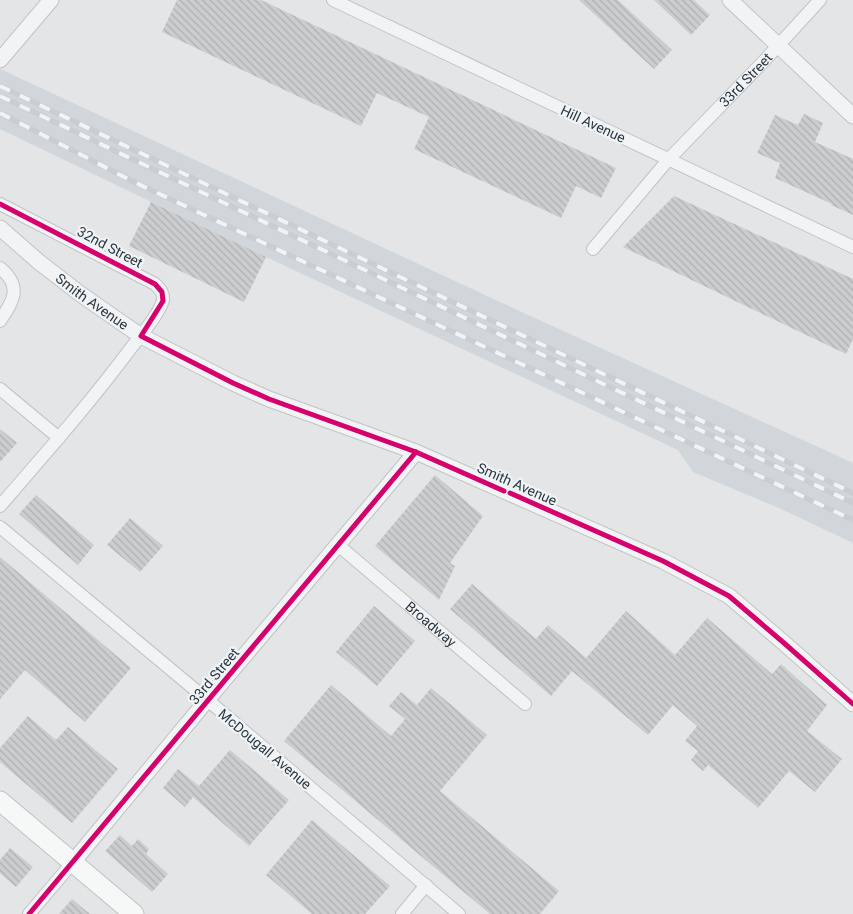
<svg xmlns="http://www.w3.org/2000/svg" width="853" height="914" viewBox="0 0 853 914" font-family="Roboto,sans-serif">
<defs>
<pattern id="building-back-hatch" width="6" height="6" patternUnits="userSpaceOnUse" patternTransform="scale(1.25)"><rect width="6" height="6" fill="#cbcdcf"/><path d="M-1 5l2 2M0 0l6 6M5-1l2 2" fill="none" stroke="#aeb1b3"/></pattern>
</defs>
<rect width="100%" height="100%" fill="#e3e5e7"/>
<polygon fill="#d1d6da" points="0,69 500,302 853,463 853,543 779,508 693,472 678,450 266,257 0,129"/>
<g fill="url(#building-back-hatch)">
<polygon points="177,0 261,0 616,168 601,198 576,186 561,218 414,149 429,117 377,93 361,126 162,32"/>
<polygon points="579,0 618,0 672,50 654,69"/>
<polygon points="654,0 694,0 710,15 691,35"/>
<polygon points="804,114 823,123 815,142 853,159 853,215 831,205 832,204 775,178 780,163 757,153 775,115 798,125"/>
<polygon points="674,196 853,279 853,339 846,354 623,247"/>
<polygon points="151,202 266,257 244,302 129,246"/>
<polygon points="0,429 17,443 0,462"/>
<polygon points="435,475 483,516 450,563 455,566 439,600 375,546"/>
<polygon points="36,495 94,545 78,565 19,514"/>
<polygon points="130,518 163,546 140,572 107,545"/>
<polygon points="0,557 131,668 85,722 25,670 0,699"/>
<polygon points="472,584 536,639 548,625 586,658 626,611 675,655 707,618 772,674 781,664 827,705 807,731 842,759 815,792 789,771 758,808 708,765 703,771 691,760 698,751 685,741 697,726 673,705 648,735 572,671 551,696 450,609"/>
<polygon points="374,606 415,641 377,686 336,652"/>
<polygon points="331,685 391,736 405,719 389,706 401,692 417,705 431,688 487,735 440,791 559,891 540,914 490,914 284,741"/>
<polygon points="28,716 56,740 68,727 118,769 72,823 0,762 0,748"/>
<polygon points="230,750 289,800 249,846 193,797 185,807 163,788 178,769 199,786"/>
<polygon points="312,820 390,886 365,914 312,914 266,875"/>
<polygon points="120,835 132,846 138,839 149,849 146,854 168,874 152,892 105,851"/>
<polygon points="10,848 33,867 16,887 0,873 0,860"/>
<polygon points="72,899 90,914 59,914"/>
</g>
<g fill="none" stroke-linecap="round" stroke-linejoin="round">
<g stroke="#c1c3c5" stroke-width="14">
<g id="minor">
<polyline points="333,0 853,247"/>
<path d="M 0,204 L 155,284 C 160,289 164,293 163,300 C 160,313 140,337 131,348 C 90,403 45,454 0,506"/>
<path id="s1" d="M 593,249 L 668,160 L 764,61 L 820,0"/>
<path d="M 0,268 C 23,287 13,301 0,321"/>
<polyline points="0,389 59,438"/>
<polyline points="0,527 223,713 459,914"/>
<path id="s2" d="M 338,545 L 525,704"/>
<polyline points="29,914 73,862"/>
<polyline points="402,914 426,885"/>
</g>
</g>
<g stroke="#c1c3c5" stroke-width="17">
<g id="tertiary">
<polyline points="730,0 853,116"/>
<polyline points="0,60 51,0"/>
<path id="s3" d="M 0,228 L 39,262 L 79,293 L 122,323 L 141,336 L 233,383 L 269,399 L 416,452 L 663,561 L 729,596 L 784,643 L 853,704"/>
<polyline points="73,862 207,700 416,452"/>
</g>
</g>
<g stroke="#bfc2c5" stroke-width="21">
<polyline id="primary" points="0,801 134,914"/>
</g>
<use href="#minor" stroke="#f2f3f5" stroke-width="12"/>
<use href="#tertiary" stroke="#f2f3f5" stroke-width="15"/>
<use href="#primary" stroke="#f6f7f7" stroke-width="19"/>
<g stroke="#cbced0" stroke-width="5.5">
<g id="rail">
<polyline points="0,86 853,493"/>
<polyline points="0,96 853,503"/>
<polyline points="0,113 134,182 853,520"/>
</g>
</g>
<use href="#rail" stroke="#f0f4f7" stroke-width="4" stroke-dasharray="11" stroke-linecap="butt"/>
<g stroke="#f0f4f7" stroke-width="8">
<g id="cycleway">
<polyline points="0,204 155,284 162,292 163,301 141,336 233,383 269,399 416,452 504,491"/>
<polyline points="510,493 663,561 729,596 784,643 853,704"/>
<polyline points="29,914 416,452"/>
</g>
</g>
<use href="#cycleway" stroke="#d6006c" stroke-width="5"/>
</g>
<g text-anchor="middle" stroke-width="4.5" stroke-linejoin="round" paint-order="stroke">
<g font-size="14" fill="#293741" stroke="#f0f4f7">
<text dy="5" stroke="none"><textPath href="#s1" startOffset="228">33rd Street</textPath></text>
<text transform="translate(593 124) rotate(25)" y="5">Hill Avenue</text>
<text transform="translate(110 247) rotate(28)" y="5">32nd Street</text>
<text dy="5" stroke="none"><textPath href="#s3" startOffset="118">Smith Avenue</textPath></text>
<text transform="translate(517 484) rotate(24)" y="5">Smith Avenue</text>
<text dy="5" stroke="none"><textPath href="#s2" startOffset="122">Broadway</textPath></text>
<text transform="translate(214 676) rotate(-50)" y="5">33rd Street</text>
<text transform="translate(265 749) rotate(40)" y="5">McDougall Avenue</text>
</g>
</g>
</svg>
